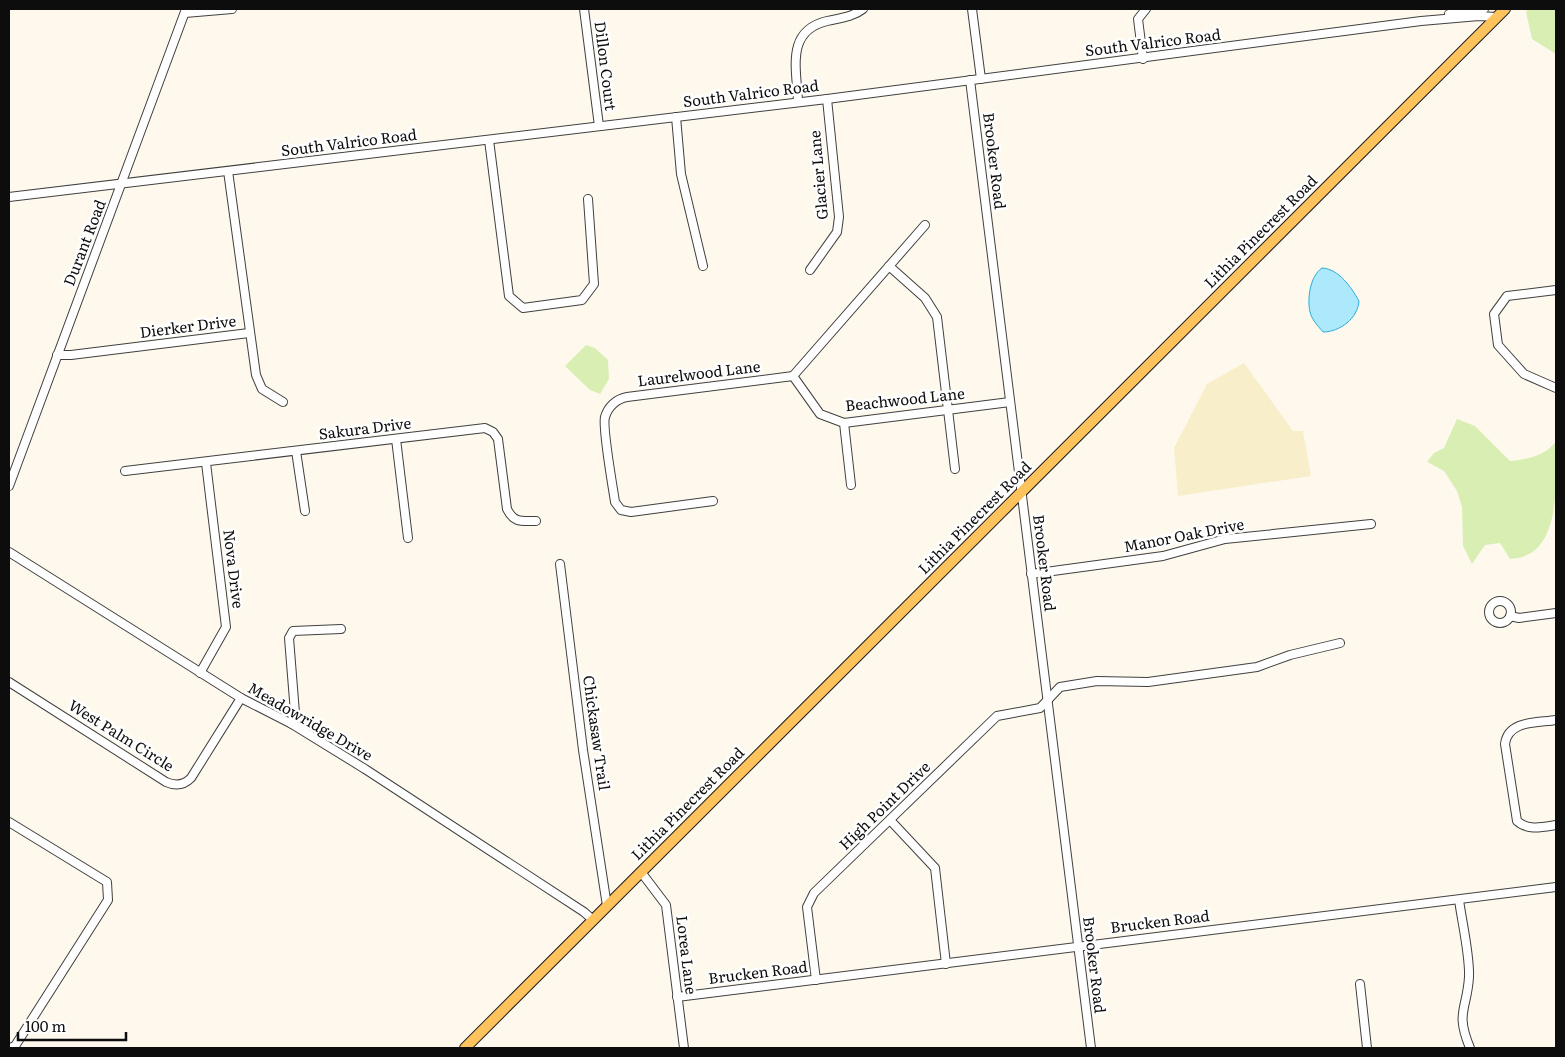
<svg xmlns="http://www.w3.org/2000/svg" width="1565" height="1057" viewBox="0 0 1565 1057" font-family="Literata,serif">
<rect width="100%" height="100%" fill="#fff9ed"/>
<polygon fill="#f8eeca" points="1244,363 1293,431 1303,431 1311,476 1178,496 1174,448 1207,384"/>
<g fill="#d9eeb3">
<polygon points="1528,9 1556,9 1556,54 1532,39 1526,12"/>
<polygon points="586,345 595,348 608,360 609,379 600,394 590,390 565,366"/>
<path d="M 1457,419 L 1475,426 L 1510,461 C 1526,460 1547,455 1556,441 C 1556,472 1562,542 1525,556 C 1521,558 1515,558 1510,559 L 1500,543 L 1485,545 L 1472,564 L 1463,546 L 1462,507 L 1457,491 L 1444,471 L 1427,462 L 1434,453 L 1444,448 Z"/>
</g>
<path fill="#ace9fd" stroke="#2babdb" d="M 1322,268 C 1339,269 1351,287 1359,301 C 1358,318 1340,332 1323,332 C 1318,326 1312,320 1310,312 C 1307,299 1310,276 1322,268 Z"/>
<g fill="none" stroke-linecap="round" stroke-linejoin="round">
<g stroke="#404040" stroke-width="10">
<g id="minor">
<polyline points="584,9 599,126"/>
<polyline points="972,9 981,79"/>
<polyline points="185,13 232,9"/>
<polyline points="1449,14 1484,9"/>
<polyline points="1143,59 1138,19 1146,9"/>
<polyline points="970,80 1091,1048"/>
<path d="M 798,102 C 797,70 785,31 827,21 C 840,18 853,17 863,9"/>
<polyline points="676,117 681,174 703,266"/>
<polyline points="489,140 509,296 523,308 582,300 594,284 588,199"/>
<polyline points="228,171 256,375 262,389 283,402"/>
<polyline points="9,197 827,99 1421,21 1479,16 1496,17"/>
<polyline points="889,266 925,298 937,317 955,469"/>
<polyline points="810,270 837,232 839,217 827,99"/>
<polyline points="1556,290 1507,296 1494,314 1498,345 1524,374 1556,388"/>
<polyline points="57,355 71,355 249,333"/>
<polyline points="793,376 820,414 844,423 1010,402"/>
<polyline points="844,423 851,485"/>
<polyline points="396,439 408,538"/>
<polyline points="296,451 305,511"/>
<path d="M 125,471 L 485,428 L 493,432 L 498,439 L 507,509 C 514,523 521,521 536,521"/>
<polyline points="9,486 186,9"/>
<path d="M 713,501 L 631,512 L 621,510 L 615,502 C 613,488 602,427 605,417 C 608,407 616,399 627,397 L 793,376 L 925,225"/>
<polyline points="9,552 241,698 292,724 365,769 584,912 593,920"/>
<polyline points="560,564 583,750 607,906"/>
<polyline points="1031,574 1163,556 1225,539 1371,524"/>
<circle cx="1500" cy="612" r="11"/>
<polyline points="1510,616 1519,618 1556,613"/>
<polyline points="200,673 226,627 206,463"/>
<path d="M 9,682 L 166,782 C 175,786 184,785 191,778 L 241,698"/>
<path d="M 1556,720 C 1538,723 1508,720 1505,744 L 1517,821 C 1528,831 1543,827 1556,825"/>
<polyline points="292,724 295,713 289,638 293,631 341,629"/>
<polyline points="890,820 935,868 946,964"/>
<polyline points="9,822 107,882 108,900 15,1046 10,1048"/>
<polyline points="641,872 666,905 684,1048"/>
<path d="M 1459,900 C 1462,922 1470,956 1469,977 C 1467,1010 1455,1012 1470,1048"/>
<polyline points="816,980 807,907 814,893 997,716 1040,708 1060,687 1097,681 1148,682 1257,667 1290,655 1340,643"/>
<polyline points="1360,984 1367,1048"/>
<polyline points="677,997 1556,887"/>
</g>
</g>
<g stroke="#1e1e1e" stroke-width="12">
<polyline id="major" points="465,1048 1505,9"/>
</g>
<use href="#minor" stroke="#fff" stroke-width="8"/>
<use href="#major" stroke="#ffc35d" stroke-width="10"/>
</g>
<g text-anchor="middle" stroke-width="5" stroke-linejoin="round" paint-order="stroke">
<g font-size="15" fill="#0d0d0d" stroke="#fff">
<text transform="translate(1153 43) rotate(-7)" y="5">South Valrico Road</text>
<text transform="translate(605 66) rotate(83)" y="5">Dillon Court</text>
<text transform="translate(751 94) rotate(-7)" y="5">South Valrico Road</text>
<text transform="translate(349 143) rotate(-7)" y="5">South Valrico Road</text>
<text transform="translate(994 161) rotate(83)" y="5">Brooker Road</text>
<text transform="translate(819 175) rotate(-95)" y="5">Glacier Lane</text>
<text transform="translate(1261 232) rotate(-45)" y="5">Lithia Pinecrest Road</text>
<text transform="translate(85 243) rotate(-69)" y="5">Durant Road</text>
<text transform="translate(188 327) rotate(-7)" y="5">Dierker Drive</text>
<text transform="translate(699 374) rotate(-7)" y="5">Laurelwood Lane</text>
<text transform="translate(905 400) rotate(-6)" y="5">Beachwood Lane</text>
<text transform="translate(365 429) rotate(-7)" y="5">Sakura Drive</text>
<text transform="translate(975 518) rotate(-45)" y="5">Lithia Pinecrest Road</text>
<text transform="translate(1184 536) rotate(-11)" y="5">Manor Oak Drive</text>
<text transform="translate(1044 563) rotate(83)" y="5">Brooker Road</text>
<text transform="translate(233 569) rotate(83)" y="5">Nova Drive</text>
<text transform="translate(310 722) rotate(30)" y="5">Meadowridge Drive</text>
<text transform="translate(596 733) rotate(82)" y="5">Chickasaw Trail</text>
<text transform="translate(121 736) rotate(32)" y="5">West Palm Circle</text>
<text transform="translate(688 804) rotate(-45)" y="5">Lithia Pinecrest Road</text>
<text transform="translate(885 806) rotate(-44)" y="5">High Point Drive</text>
<text transform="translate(1160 922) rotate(-7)" y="5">Brucken Road</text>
<text transform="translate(686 955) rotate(83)" y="5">Lorea Lane</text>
<text transform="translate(1094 965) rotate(83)" y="5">Brooker Road</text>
<text transform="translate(758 973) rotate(-7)" y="5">Brucken Road</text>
</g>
</g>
<rect width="1565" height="1057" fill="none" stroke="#0d0d0d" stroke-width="20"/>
<path d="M18 1032v8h108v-8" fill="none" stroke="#0d0d0d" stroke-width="2.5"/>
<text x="25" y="1032" font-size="15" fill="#0d0d0d" stroke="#ffffff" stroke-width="4" paint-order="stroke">100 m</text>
</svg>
